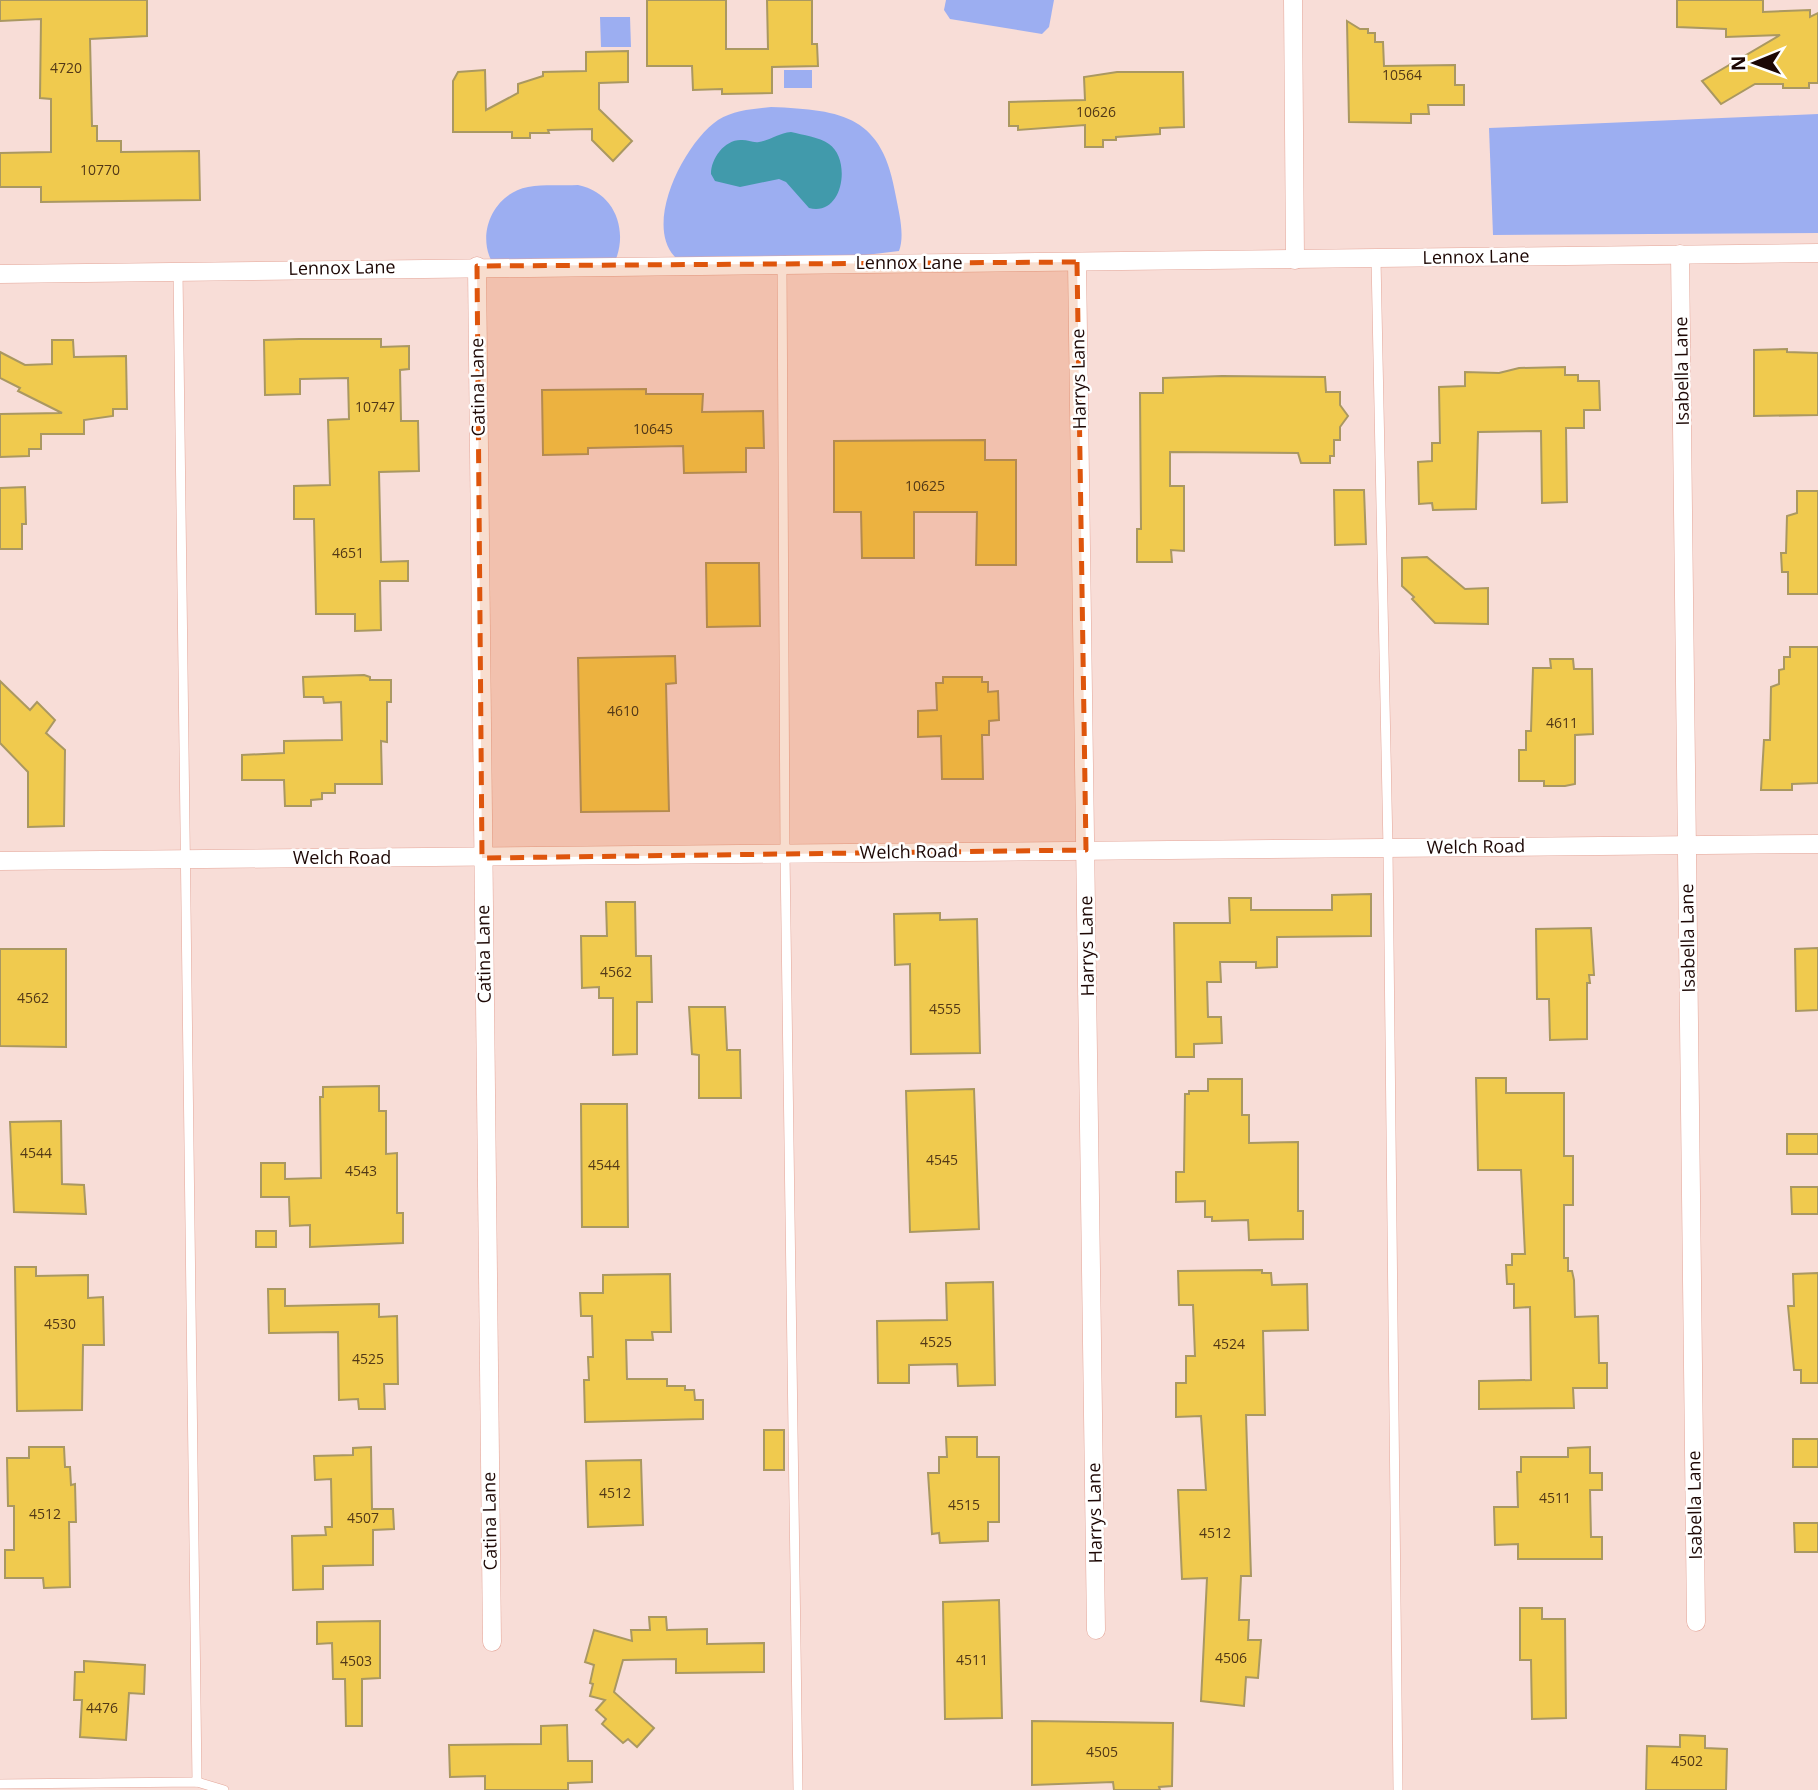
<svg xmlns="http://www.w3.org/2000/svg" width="1818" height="1790" viewBox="0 0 1818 1790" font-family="'Open Sans',sans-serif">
<rect width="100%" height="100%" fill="#f8ddd7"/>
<g fill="#9caef1">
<polygon points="946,0 1054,0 1049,27 1042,34 950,19 944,10"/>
<polygon points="600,17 630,17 631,47 601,47"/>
<rect x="784" y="70" width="28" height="18"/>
<path d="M 771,107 C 844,110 883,116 896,197 C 899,213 905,235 899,251 L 841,258 L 677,259 C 641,226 685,142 718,120 C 734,110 752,109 771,107 Z"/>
<polygon points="1818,114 1818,233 1493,235 1489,128"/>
<path d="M 578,185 C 613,192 628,227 616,259 L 491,260 C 477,231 495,193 528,187 C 545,184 562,186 578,185 Z"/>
</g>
<path fill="#419aab" d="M 791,132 C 803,135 819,137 829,144 C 852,160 843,217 809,208 L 786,182 L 779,179 L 740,187 L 715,181 L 711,174 C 711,158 725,139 742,140 C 748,140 753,143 759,142 C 771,140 779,133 791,132 Z"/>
<g fill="#f0ca4e" stroke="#aa9861" stroke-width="2">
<polygon points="0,0 147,0 147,36 90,39 92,126 97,126 97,141 121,141 121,152 199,151 200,200 41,202 41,187 0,187 0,153 51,152 51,99 40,98 41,19 0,21"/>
<polygon points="647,0 726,0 726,49 768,49 767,0 812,0 812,44 817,44 818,66 772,67 772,93 722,94 722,89 693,90 692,66 647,66"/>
<polygon points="1677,0 1763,0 1763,12 1810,10 1810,17 1818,13 1818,83 1809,83 1809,88 1783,88 1783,84 1755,84 1721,104 1702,81 1780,35 1726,37 1726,29 1677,27"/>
<polygon points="1347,21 1360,29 1368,29 1368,33 1375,33 1375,42 1383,42 1384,66 1455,65 1455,85 1464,85 1464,105 1428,105 1429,114 1411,114 1411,123 1349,122"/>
<polygon points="628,51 628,82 599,83 599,109 632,141 613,161 592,140 592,129 548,130 549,133 530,133 530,138 512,138 512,132 453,132 453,81 458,72 485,70 486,110 518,93 518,84 543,76 543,72 586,71 586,52"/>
<polygon points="1117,72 1183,72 1184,127 1160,128 1160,134 1116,137 1116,140 1103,140 1103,147 1085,147 1085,125 1018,130 1018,126 1009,126 1009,102 1085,100 1084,77"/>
<polygon points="299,339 381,339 381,347 409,346 409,369 400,370 401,421 418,421 419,471 379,472 381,562 408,561 408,581 380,581 381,630 355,631 355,614 316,614 314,519 294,519 294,486 330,485 328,420 349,419 348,378 300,379 300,394 265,395 264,340"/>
<polygon points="52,340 73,340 74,357 126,356 127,409 113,409 113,416 84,420 84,434 41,434 41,449 29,449 29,456 0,457 0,414 62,413 18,391 20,388 0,378 0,352 25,365 52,364"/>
<polygon points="1787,349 1787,352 1818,353 1818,415 1754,416 1754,350"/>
<polygon points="1565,367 1565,375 1578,375 1578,381 1599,381 1600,410 1584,410 1584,428 1566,428 1567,502 1542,503 1541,431 1478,432 1476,509 1433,510 1432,503 1419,504 1418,462 1432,461 1432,443 1440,443 1439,387 1465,386 1465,372 1499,373 1519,368"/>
<polygon points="1222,376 1325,377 1326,392 1340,392 1340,405 1348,416 1340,427 1340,440 1334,440 1334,456 1330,456 1330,463 1301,463 1298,453 1170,452 1170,486 1184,486 1184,551 1171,550 1172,562 1137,562 1137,529 1141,529 1140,393 1163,393 1163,378"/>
<polygon points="646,389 646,394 703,394 702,412 763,411 764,448 746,448 746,472 684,473 683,446 588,448 588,454 543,455 542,390"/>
<polygon points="985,440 985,460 1016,460 1016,565 976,565 977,512 914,512 914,558 862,558 861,512 834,512 834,441"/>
<polygon points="25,487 26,524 22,524 22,549 0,549 0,488"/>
<polygon points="1334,490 1364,490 1366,544 1335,545"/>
<polygon points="1797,491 1818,491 1818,594 1788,594 1788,572 1782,572 1781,553 1786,553 1787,516 1797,513"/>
<polygon points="1427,557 1465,589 1488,588 1488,624 1435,623 1412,599 1414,597 1402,586 1402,558"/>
<polygon points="706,563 759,563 760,626 707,627"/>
<polygon points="1790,647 1818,647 1818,783 1792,784 1792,790 1761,790 1764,740 1770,740 1771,687 1779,684 1779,670 1784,669 1784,657 1790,657"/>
<polygon points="675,656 676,683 666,684 669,811 581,812 578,658"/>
<polygon points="1550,659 1573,659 1574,669 1592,669 1593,734 1575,735 1575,784 1565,786 1544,786 1544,781 1519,781 1519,750 1526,750 1526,731 1531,731 1533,668 1551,668"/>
<polygon points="364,675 370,677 370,680 391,680 391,702 387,702 387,742 381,741 382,784 335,784 335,793 322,793 322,799 311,800 311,806 285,806 284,780 242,780 242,755 284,753 284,741 342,740 341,702 324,703 323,697 304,697 303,677"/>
<polygon points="943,677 982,677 982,682 988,682 988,692 998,691 999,720 989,721 989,735 982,735 983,779 942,779 941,736 918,737 918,711 937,710 936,683 943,683"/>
<polygon points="0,681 30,710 37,702 55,720 46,733 65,750 64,826 28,827 28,772 0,743"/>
<polygon points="1371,894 1371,936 1277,937 1277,967 1256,968 1256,962 1220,962 1221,982 1207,982 1208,1017 1221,1017 1222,1043 1194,1044 1194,1057 1176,1057 1174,923 1230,923 1229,898 1251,898 1251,910 1332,910 1332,895"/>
<polygon points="606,902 635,902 636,956 651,956 652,1002 637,1002 637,1054 613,1055 613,998 599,998 599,987 582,988 581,936 607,936"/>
<polygon points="940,913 940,920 977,919 980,1053 911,1054 910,964 895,965 894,914"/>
<polygon points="1591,928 1594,975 1589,975 1590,983 1587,983 1587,1039 1550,1040 1549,999 1537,999 1536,929"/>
<polygon points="1818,948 1818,1010 1796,1011 1795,949"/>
<polygon points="0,949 66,949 66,1047 0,1046"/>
<polygon points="689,1007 725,1007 727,1050 740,1050 741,1098 699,1098 699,1055 692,1054"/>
<polygon points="1476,1078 1506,1078 1506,1093 1564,1093 1564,1156 1573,1156 1573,1205 1564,1205 1564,1258 1568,1258 1568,1271 1572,1271 1574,1280 1575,1317 1598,1316 1599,1363 1607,1363 1607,1388 1573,1388 1574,1408 1479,1409 1479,1381 1531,1380 1530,1307 1514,1308 1514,1284 1507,1284 1506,1265 1512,1265 1512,1254 1525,1254 1521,1170 1478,1170"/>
<polygon points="1208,1079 1242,1079 1242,1115 1249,1115 1249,1143 1298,1142 1298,1211 1303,1211 1303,1239 1249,1240 1248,1220 1212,1221 1212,1217 1205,1217 1205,1201 1176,1202 1176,1172 1184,1172 1185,1094 1189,1094 1189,1091 1208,1091"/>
<polygon points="379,1086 379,1111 386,1111 386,1154 397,1153 397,1213 403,1213 403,1243 310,1247 310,1225 290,1226 289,1197 261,1197 261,1163 285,1163 285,1179 321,1178 320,1097 323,1097 323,1087"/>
<polygon points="974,1089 979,1229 910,1232 906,1091"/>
<polygon points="581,1104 627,1104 628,1227 582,1227"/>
<polygon points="61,1121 62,1184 84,1185 86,1214 14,1212 10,1122"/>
<rect x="1787" y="1134" width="31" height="20"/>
<polygon points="1791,1187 1818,1187 1818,1214 1792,1214"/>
<rect x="256" y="1231" width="20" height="16"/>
<polygon points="15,1267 36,1267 36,1276 88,1275 88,1298 103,1297 104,1345 83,1345 82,1410 17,1411"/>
<polygon points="1262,1270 1262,1273 1271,1273 1272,1285 1307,1284 1308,1330 1263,1331 1265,1415 1246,1415 1251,1576 1241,1576 1239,1620 1249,1620 1248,1640 1261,1640 1258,1678 1246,1677 1244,1706 1201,1701 1207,1578 1182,1579 1178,1490 1206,1490 1201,1416 1176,1417 1176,1383 1186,1383 1186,1356 1195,1356 1193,1305 1179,1305 1178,1271"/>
<polygon points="1818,1273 1818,1383 1801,1383 1801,1370 1794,1370 1788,1306 1794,1306 1793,1274"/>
<polygon points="670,1274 671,1332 652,1332 653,1340 626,1340 627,1379 667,1379 667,1386 685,1386 685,1390 694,1390 695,1400 703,1400 703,1419 585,1422 584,1380 589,1380 588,1357 593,1357 592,1316 581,1316 580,1293 603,1293 603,1275"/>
<polygon points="993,1282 995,1385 958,1386 957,1364 909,1365 909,1383 878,1383 877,1321 947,1320 946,1283"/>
<polygon points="268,1289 285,1289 285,1306 379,1304 379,1317 397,1316 398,1384 384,1384 385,1409 359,1409 358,1399 339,1400 338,1332 269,1333"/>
<rect x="764" y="1430" width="20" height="40"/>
<polygon points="946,1437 977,1437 977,1457 999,1457 999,1522 988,1522 988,1541 940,1543 939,1533 932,1534 928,1473 939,1473 939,1457 947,1457"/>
<rect x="1793" y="1439" width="25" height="28"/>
<polygon points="29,1447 64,1447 65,1467 70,1467 71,1485 75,1484 76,1522 69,1522 70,1587 44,1588 43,1578 5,1578 5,1550 14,1550 14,1506 8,1506 7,1458 29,1458"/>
<polygon points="371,1447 372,1509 393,1509 394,1529 373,1530 373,1565 323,1566 323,1589 293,1590 292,1536 326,1535 325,1527 332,1527 331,1479 315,1480 314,1456 353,1455 353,1448"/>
<polygon points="1590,1447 1590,1473 1602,1473 1602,1490 1590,1490 1591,1537 1602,1537 1602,1559 1518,1559 1518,1544 1495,1545 1494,1507 1518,1507 1517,1472 1521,1472 1521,1457 1568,1457 1568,1448"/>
<polygon points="641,1460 643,1525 588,1527 586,1461"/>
<polygon points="1794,1523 1818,1523 1818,1552 1795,1552"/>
<polygon points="999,1600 1002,1718 945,1719 943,1602"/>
<polygon points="1520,1608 1542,1608 1542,1619 1565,1619 1566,1718 1532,1719 1531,1660 1520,1660"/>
<polygon points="649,1617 666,1617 667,1630 707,1629 707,1644 764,1643 764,1672 676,1673 676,1659 623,1660 614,1692 654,1728 637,1747 628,1739 623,1743 602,1724 606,1719 596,1710 605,1700 590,1696 593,1684 590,1683 594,1665 585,1662 594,1630 632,1641 631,1630 650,1630"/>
<polygon points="380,1621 380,1678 362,1679 362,1726 346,1726 345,1679 333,1679 332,1643 317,1644 317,1622"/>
<polygon points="84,1661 145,1665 144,1694 129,1693 126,1740 80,1737 82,1700 74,1700 75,1672 84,1672"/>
<polygon points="1032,1721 1173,1723 1172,1786 1159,1787 1160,1790 1114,1790 1113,1782 1032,1785"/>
<polygon points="567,1725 568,1761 592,1761 592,1782 568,1783 568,1790 485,1790 485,1776 450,1777 449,1745 541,1744 541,1726"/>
<polygon points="1680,1735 1705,1736 1705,1748 1727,1749 1726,1790 1646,1790 1647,1746 1680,1747"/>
</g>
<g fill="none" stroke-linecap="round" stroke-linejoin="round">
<g stroke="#e4a699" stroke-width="10">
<g id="service">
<polyline points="1376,259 1388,849 1398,1790"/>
<polyline points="782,264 785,854 798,1790"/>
<polyline points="178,271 197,1782"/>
<polyline points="0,1784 197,1782 224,1790"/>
</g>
</g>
<g stroke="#e4a699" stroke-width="19">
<g id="minor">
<polyline points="1293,0 1295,260"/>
<polyline points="1680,254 1696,1622"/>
<polyline points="1077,262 1096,1630"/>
<polyline points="477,266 492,1642"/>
<polyline points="0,274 1818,253"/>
<polyline points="0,861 1818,844"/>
</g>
</g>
<use href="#service" stroke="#fff" stroke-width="9"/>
<use href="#minor" stroke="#fff" stroke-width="18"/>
</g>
<path fill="#de550c" fill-opacity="0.2" stroke="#de550c" stroke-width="5" stroke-dasharray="14 9" stroke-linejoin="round" d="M 1077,262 L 1086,850 L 482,858 L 477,266 Z"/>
<g text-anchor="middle" stroke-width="5" stroke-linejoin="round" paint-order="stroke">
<g font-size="14" fill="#523817">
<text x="66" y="73">4720</text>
<text x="1402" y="80">10564</text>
<text x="1096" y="117">10626</text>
<text x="100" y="175">10770</text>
<text x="375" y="412">10747</text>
<text x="653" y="434">10645</text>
<text x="925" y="491">10625</text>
<text x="348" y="558">4651</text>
<text x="623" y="716">4610</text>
<text x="1562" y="728">4611</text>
<text x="616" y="977">4562</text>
<text x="33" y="1003">4562</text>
<text x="945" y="1014">4555</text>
<text x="36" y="1158">4544</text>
<text x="942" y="1165">4545</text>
<text x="604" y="1170">4544</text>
<text x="361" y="1176">4543</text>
<text x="60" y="1329">4530</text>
<text x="936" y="1347">4525</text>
<text x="1229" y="1349">4524</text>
<text x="368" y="1364">4525</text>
<text x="615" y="1498">4512</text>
<text x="1555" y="1503">4511</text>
<text x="964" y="1510">4515</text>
<text x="45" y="1519">4512</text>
<text x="363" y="1523">4507</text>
<text x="1215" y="1538">4512</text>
<text x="1231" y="1663">4506</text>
<text x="972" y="1665">4511</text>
<text x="356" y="1666">4503</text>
<text x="102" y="1713">4476</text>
<text x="1102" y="1757">4505</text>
<text x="1687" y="1766">4502</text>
</g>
<g font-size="18" fill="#1d0805" stroke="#fff">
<text transform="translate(1476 257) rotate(-1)" y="6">Lennox Lane</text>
<text x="909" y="269">Lennox Lane</text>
<text transform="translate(342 268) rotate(-1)" y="6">Lennox Lane</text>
<text transform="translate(1682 371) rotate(-91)" y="6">Isabella Lane</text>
<text transform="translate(1079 379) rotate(-91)" y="6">Harrys Lane</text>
<text transform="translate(478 387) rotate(-91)" y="6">Catina Lane</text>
<text transform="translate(1476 847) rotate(-1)" y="6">Welch Road</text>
<text transform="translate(909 852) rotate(-1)" y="6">Welch Road</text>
<text x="342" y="864">Welch Road</text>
<text transform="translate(1688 938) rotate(-91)" y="6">Isabella Lane</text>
<text transform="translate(1087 946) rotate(-91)" y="6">Harrys Lane</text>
<text transform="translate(484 954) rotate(-91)" y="6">Catina Lane</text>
<text transform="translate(1695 1505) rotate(-91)" y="6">Isabella Lane</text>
<text transform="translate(1095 1513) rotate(-91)" y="6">Harrys Lane</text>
<text transform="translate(490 1521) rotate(-91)" y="6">Catina Lane</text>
</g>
</g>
<g transform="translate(1755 63) rotate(269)" stroke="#ffffff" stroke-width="5" paint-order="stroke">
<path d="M0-5L12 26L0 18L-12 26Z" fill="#1d0805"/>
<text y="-10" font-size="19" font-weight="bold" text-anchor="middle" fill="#1d0805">N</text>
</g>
</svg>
